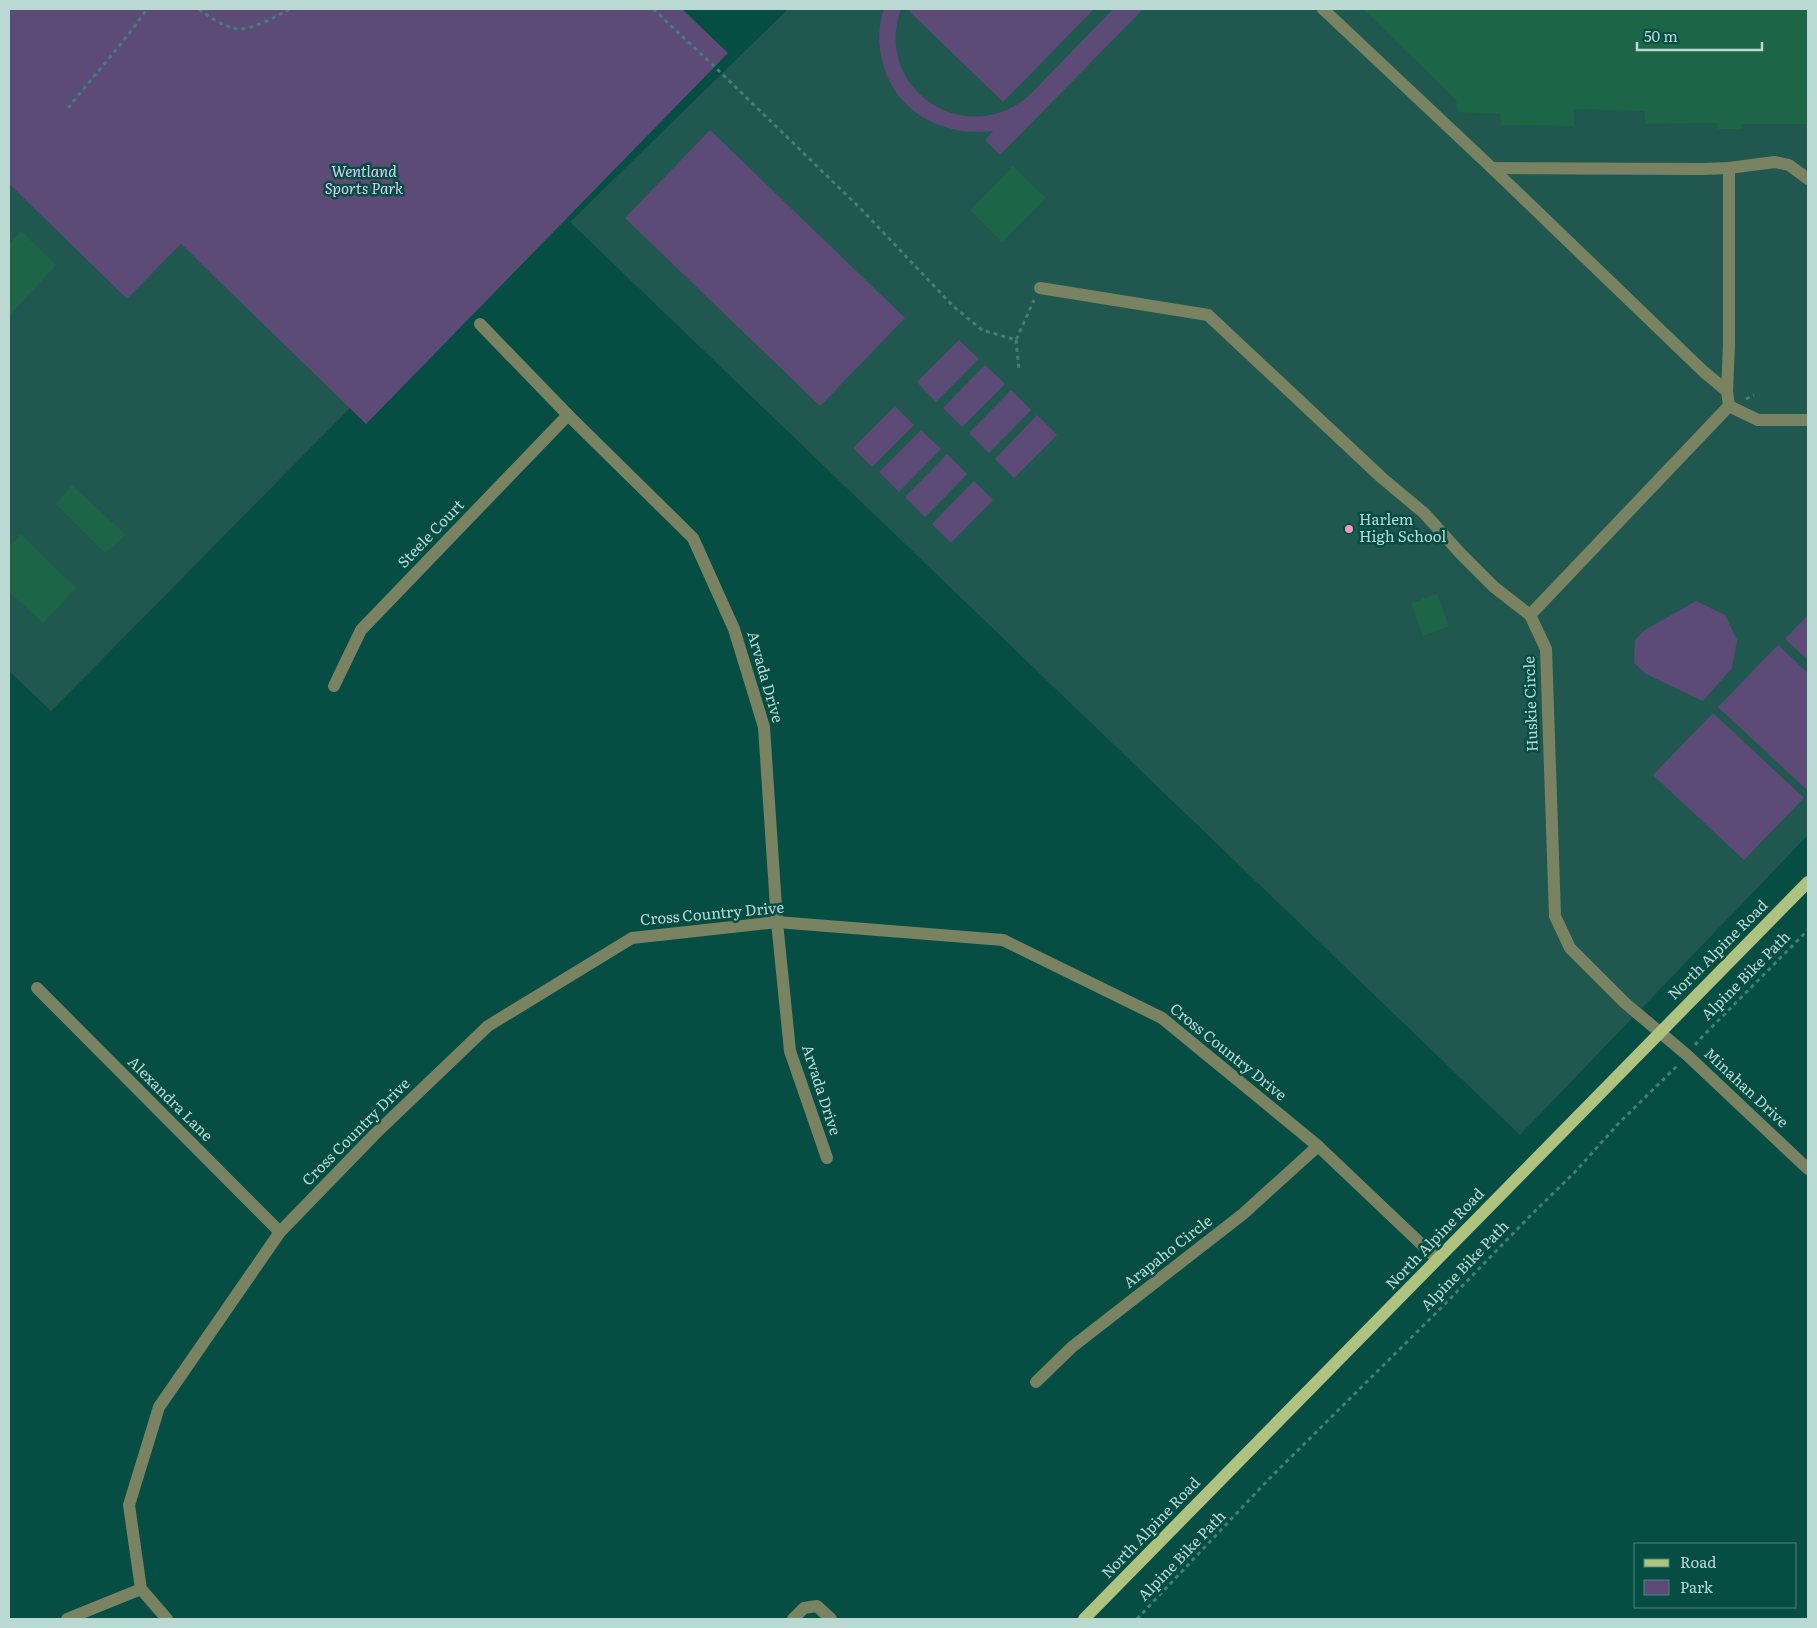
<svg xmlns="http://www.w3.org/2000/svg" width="1817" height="1628" viewBox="0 0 1817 1628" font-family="Literata,serif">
<rect width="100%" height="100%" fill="#064d44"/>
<g fill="#20584f">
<polygon points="788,9 1808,9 1808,835 1520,1135 570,222"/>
<polygon points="9,184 127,299 181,244 353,405 51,711 9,671"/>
</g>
<g fill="#5c4b76">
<polygon points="9,9 682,9 728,53 366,424 181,244 127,299 9,184"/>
<path d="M 884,9 L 901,9 C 891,36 895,65 913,87 C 939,119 986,126 1019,103 C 1033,94 1043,80 1055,69 C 1074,49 1094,29 1113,9 L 1143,9 L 1000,155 L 985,140 L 993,131 C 941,138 890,109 881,55 C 878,40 879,23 884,9 Z"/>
<polygon points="911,9 1094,9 1003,102 909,11"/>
<polygon points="710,130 905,318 820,406 625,218"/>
<polygon points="959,340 979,359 936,402 917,382"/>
<polygon points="985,365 1005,384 962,427 943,408"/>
<polygon points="1011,390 1031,410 989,453 969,433"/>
<polygon points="895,406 914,425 872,467 853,448"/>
<polygon points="1037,415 1057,435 1014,478 995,459"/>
<polygon points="921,430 941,449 899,492 879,472"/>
<polygon points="947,454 967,474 925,517 905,497"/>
<polygon points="974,481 993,500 951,543 932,524"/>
<polygon points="1696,601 1725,615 1737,640 1732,668 1703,701 1646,674 1634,663 1635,640 1645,630"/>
<polygon points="1808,615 1808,660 1785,639"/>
<polygon points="1778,645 1808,673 1808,791 1718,707"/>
<polygon points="1713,713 1804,798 1744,860 1653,775"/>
</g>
<g fill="#1c6546">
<polygon points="1363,9 1808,9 1808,124 1741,124 1742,129 1718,129 1717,123 1645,124 1645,111 1574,109 1574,126 1501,125 1500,114 1458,112 1456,100"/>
<polygon points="1013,166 1046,198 1002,242 970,210"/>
<polygon points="21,231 56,265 9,316 9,244"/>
<polygon points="72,485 126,535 105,553 56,504"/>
<polygon points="21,534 76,588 43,623 9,592 9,547"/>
<polygon points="1437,594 1449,626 1423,636 1411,603"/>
</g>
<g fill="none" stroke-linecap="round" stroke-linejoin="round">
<g stroke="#457e76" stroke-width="3" stroke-dasharray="4 4" stroke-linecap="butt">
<path d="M 199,9 C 210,17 224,27 237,29 C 250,31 278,16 289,9"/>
<polyline points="653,9 715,67 862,210 953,306 982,330 1016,340 1034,300"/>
<path d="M 68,108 C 94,75 123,44 147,9"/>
<polyline points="1016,340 1019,370"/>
<polyline points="1746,399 1754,395"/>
<polyline points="1695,1045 1702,1037 1808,930"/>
<polyline points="1137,1619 1268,1480 1440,1309 1531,1215 1574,1173 1618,1124 1678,1065"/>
</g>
<g stroke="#798362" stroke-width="12">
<polyline points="1323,9 1492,168 1704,372 1727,391 1729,406"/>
<polyline points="1492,168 1702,169 1729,168 1775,162 1789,165 1808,179"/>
<polyline points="1040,288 1208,315 1382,478 1424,513 1460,553 1494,587 1530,615"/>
<polyline points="480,324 568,415 693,538 734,629 764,727 777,922 790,1051 827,1158"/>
<polyline points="1727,391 1729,344 1729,168"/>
<polyline points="1808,420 1758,420 1729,406 1530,615 1546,649 1555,916 1570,948 1625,1003 1687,1055 1808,1169"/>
<polyline points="334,686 361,630 568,415"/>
<polyline points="37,988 280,1232"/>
<polyline points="1036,1382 1072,1347 1243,1214 1318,1146"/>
<polyline points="67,1619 141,1589"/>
<polyline points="167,1619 141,1589 129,1505 159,1407 280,1232 375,1134 488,1026 632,938 777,922 1003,940 1162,1018 1318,1146 1437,1259"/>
<polyline points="793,1619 804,1608 817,1606 831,1619"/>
</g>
<polyline stroke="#afc27f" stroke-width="12" points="1084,1619 1808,882"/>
</g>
<circle fill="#f19ab2" stroke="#064d44" stroke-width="2" cx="1349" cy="529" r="5"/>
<g text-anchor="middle" stroke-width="5" stroke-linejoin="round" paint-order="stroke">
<g font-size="15" font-style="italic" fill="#ddcff6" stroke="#064d44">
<text x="364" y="177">Wentland<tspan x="364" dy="17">Sports Park</tspan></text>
</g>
<g font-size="15" fill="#bbd9d3" stroke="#064d44" text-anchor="start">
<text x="1359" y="525">Harlem<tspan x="1359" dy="17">High School</tspan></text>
</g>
<g font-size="15" fill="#bbd9d3" stroke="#064d44">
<text transform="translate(431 534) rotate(-46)" y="5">Steele Court</text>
<text transform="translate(765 677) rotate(74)" y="5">Arvada Drive</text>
<text transform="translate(1531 704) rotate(-92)" y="5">Huskie Circle</text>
<text transform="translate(712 914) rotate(-5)" y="5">Cross Country Drive</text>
<text transform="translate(1718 950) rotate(-45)" y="5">North Alpine Road</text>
<text transform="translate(1746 976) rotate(-45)" y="5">Alpine Bike Path</text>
<text transform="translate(1228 1052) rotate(39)" y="5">Cross Country Drive</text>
<text transform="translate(1746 1088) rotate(43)" y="5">Minahan Drive</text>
<text transform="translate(821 1090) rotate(72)" y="5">Arvada Drive</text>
<text transform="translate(170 1099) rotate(45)" y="5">Alexandra Lane</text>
<text transform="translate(356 1132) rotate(-45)" y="5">Cross Country Drive</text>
<text transform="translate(1435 1239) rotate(-46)" y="5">North Alpine Road</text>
<text transform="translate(1168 1252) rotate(-38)" y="5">Arapaho Circle</text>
<text transform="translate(1465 1266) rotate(-46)" y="5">Alpine Bike Path</text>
<text transform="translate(1151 1528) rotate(-46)" y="5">North Alpine Road</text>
<text transform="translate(1182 1556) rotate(-46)" y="5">Alpine Bike Path</text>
</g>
</g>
<rect width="1817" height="1628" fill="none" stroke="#bbd9d3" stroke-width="20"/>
<rect x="1634" y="1543" width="162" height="65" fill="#064d44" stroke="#4e857d"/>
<rect x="1644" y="1559" width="25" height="8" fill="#afc27f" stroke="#4e857d"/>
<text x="1680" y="1568" font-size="15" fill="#bbd9d3">Road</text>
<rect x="1644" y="1580" width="25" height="15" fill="#5c4b76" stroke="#4e857d"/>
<text x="1680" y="1593" font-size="15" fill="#bbd9d3">Park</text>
<path d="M1637 42v8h125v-8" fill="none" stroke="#bbd9d3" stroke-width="2.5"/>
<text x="1644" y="42" font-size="15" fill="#bbd9d3" stroke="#064d44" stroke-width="4" paint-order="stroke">50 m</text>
</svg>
